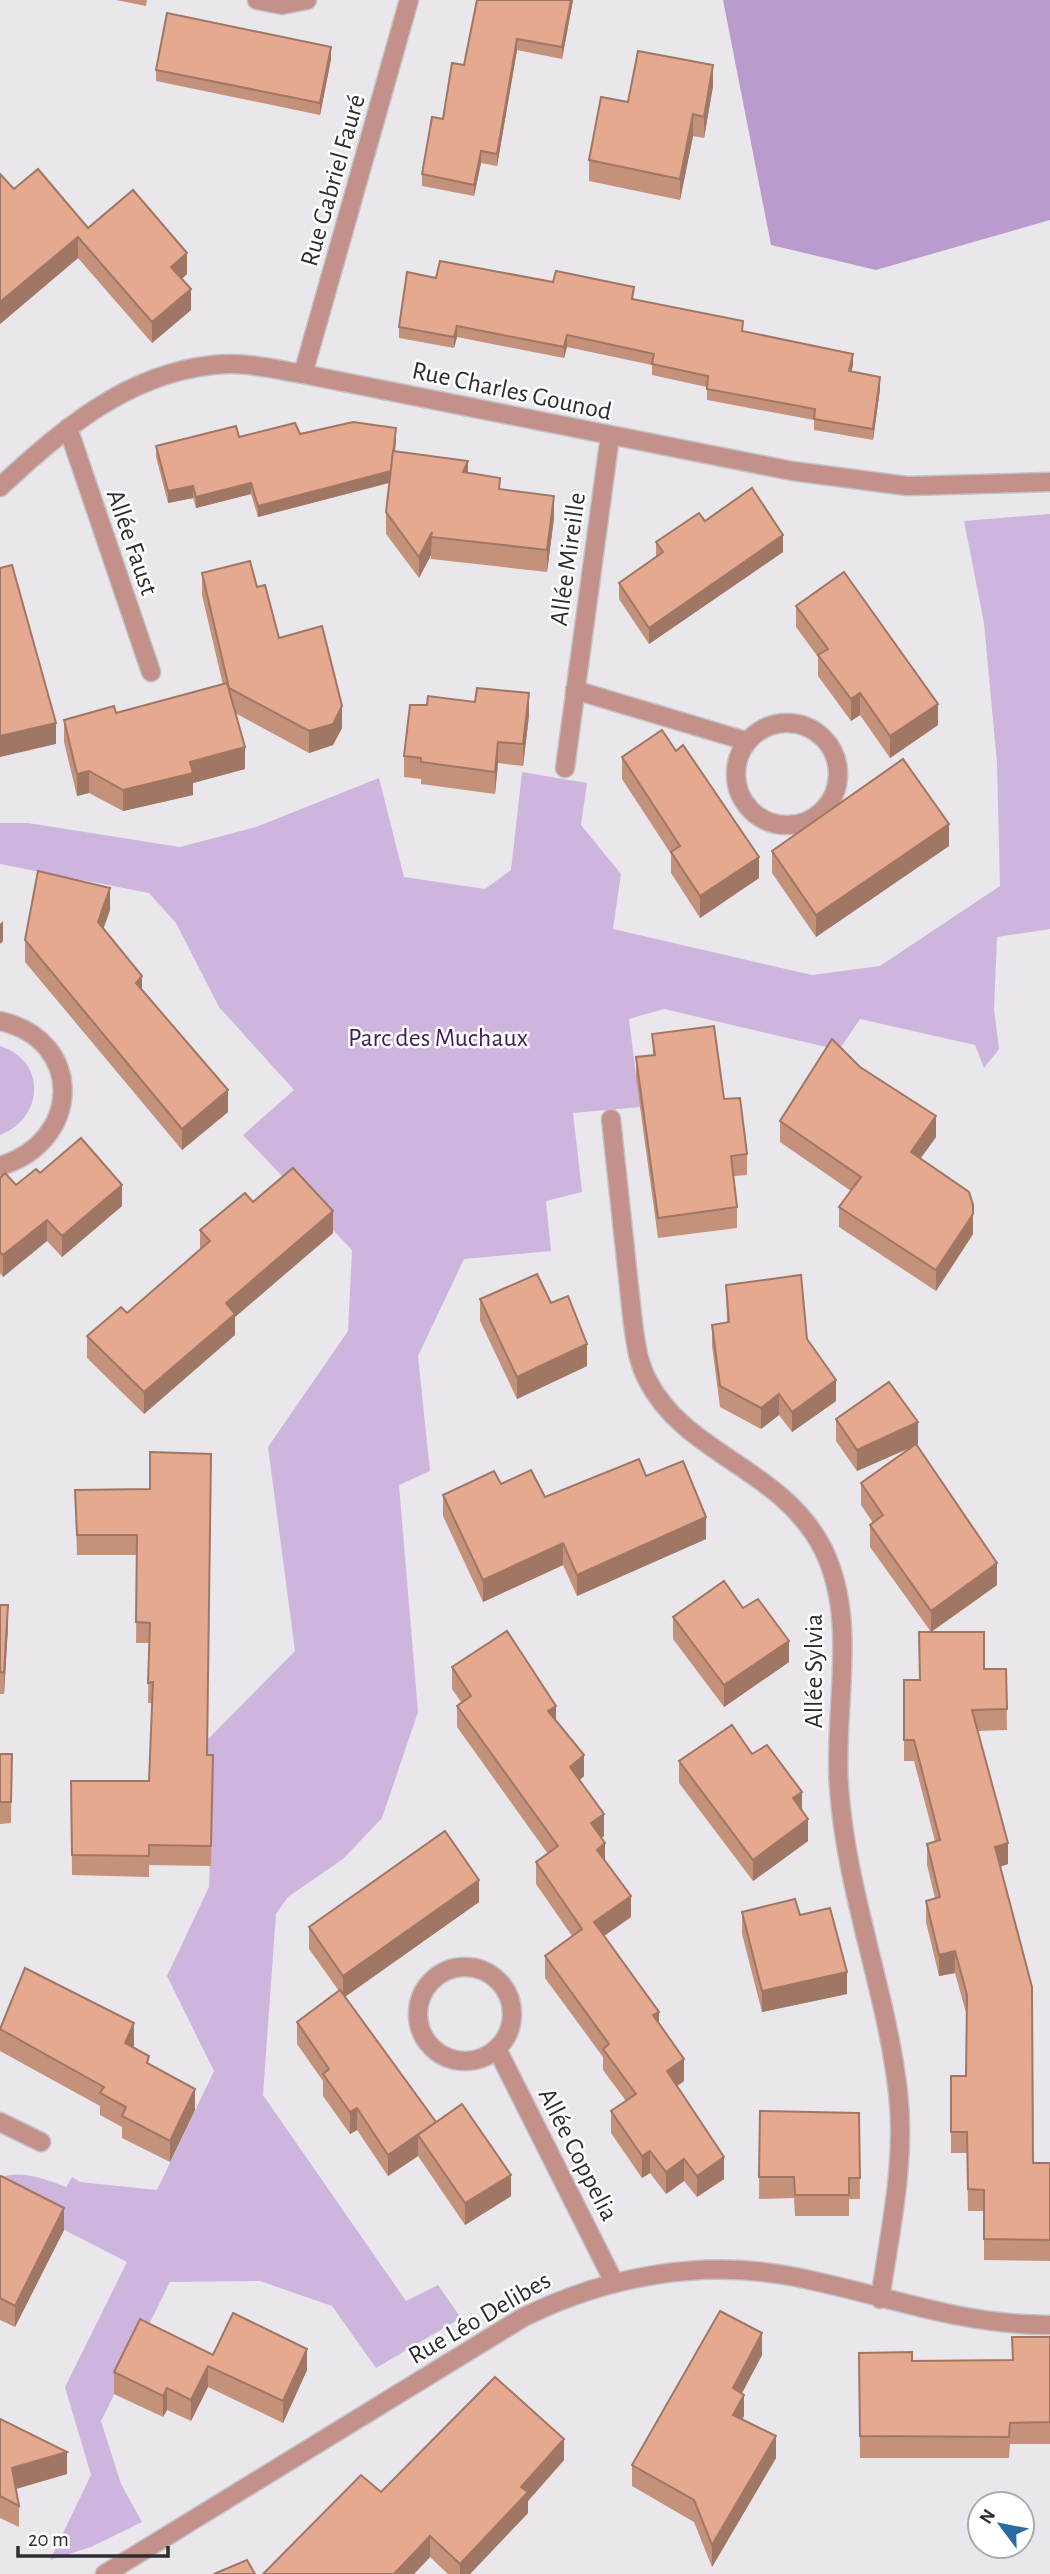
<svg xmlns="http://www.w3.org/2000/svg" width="1050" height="2574" viewBox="0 0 1050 2574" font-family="'Alegreya Sans',sans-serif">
<rect width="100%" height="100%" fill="#eae7ec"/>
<g fill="#ceb5de">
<path d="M 1050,514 L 1050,929 L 997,937 L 994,1009 L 999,1049 L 984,1068 L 975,1045 L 860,1019 L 839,1050 L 664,1009 L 629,1019 L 640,1107 L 573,1113 L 582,1192 L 546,1201 L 551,1251 L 464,1259 L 418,1356 L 430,1471 L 399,1485 L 418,1712 L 382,1818 L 343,1859 L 288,1897 L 276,1914 L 263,2095 L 406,2301 L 438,2285 L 461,2318 L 376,2368 L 332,2306 L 260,2281 L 170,2282 L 101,2421 L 121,2484 L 142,2522 L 91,2547 L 50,2560 L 91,2475 L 65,2387 L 127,2262 L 0,2197 L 0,2178 C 20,2169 47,2180 66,2187 L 72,2177 L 80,2182 L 157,2190 L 214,2071 L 167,1976 L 209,1887 L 213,1776 L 162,1743 L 208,1739 L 295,1651 L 268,1447 L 348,1331 L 352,1250 L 243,1135 L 294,1090 L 219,1007 L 176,923 L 149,893 L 0,864 L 0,823 L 28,823 L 180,847 L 256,827 L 379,778 L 404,877 L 485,889 L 511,870 L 522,772 L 587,783 L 581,825 L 621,874 L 613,929 L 812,975 L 880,966 L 1000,886 L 997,763 L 984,623 L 964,521 Z"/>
<path d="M 0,1046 C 47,1061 44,1118 0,1135 Z"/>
</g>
<polygon fill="#ba9bcd" points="723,0 1050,0 1050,220 876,270 771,245"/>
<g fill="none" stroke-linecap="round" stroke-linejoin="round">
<g stroke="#c4c2c6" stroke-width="21">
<g id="street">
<polyline points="257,0 282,5 307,0"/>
<polyline points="303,374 409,0"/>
<polyline points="68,428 151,672"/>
<path d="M 0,487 C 62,430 126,374 213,365 C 243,361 274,369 303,374 L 792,471 L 907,486 L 1050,482"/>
<polyline points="575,690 746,741"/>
<circle cx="787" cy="774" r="51"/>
<polyline points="565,768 610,436"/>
<path d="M 0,1021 C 85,1040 82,1142 0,1166"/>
<path d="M 611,1119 L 633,1324 C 636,1344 638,1363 648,1381 C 686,1455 782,1468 823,1549 C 859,1621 833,1710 839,1787 C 846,1891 886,1989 898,2092 C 906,2161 890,2231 880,2299"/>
<circle cx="465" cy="2014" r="47"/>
<polyline points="497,2049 614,2282"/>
<polyline points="0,2122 41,2142"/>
<path d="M 105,2574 L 522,2318 C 604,2277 699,2259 790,2276 C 881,2293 955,2325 1050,2325"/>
</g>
</g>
<use href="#street" stroke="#c39189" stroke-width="18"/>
</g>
<g fill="#c4917b">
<polygon points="116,0 147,0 146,6"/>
<polygon points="573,0 562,59 517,50 497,166 481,163 474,196 422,186 422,174 464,65"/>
<polygon points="331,59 320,115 156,81 156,70"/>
<polygon points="713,86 704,138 693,136 680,200 589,181 589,160 628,102"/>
<polygon points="0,174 14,189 88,228 187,274 182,279 191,310 152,343 78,258 0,324"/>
<polygon points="436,278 634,300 743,331 853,365 851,371 880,389 873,440 814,430 814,420 707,400 707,387 652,375 652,365 567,347 564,358 457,337 454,348 399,338 399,327"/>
<polygon points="300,434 396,439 395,452 468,473 554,518 547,572 431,559 431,555 419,578 386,534 386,512 389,483 258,517 251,494 196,508 193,498 168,503 156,457 156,446 239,437"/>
<polygon points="705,521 783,552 649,644 619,599 619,583 656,557 656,542"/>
<polygon points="202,573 257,587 279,638 342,728 333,745 309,753 235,713 245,769 193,783 193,795 123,811 89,793 77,796 64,742 64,720 116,713 223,685 202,595"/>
<polygon points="796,606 938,725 890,758 860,715 851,721 818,676 818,657 796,627"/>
<polygon points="529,715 523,766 498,763 495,794 421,784 421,779 404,777 404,756"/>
<polygon points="676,751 759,878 700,918 671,873 671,854 622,779 622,757"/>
<polygon points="949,846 816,937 772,873 772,851"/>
<polygon points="110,910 103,929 142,989 228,1112 182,1150 25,962 25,940"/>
<polygon points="652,1034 724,1099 747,1154 747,1175 734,1176 737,1207 737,1228 658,1238 636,1078 636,1057 653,1055"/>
<polygon points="860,1067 936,1137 920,1158 973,1234 936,1291 839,1227 839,1207 851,1191 780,1142 780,1121"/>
<polygon points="0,1178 16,1185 122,1206 62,1257 47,1241 3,1277 0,1273"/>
<polygon points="253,1202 333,1233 235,1317 235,1335 144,1414 87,1358 87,1336 127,1313 200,1250 200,1230"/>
<polygon points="726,1285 807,1339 836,1401 792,1432 779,1415 761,1429 720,1407 712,1346 712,1325 727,1323"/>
<polygon points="480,1299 551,1303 587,1366 517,1399 480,1321"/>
<polygon points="836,1419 918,1444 917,1445 997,1585 931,1632 984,1669 1006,1669 1007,1730 978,1731 1008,1864 1000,1867 1033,2163 1050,2163 1050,2261 984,2260 984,2211 968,2211 967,2153 951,2153 951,2076 966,2076 967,2016 955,1973 939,1976 926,1922 926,1901 935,1898 927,1865 927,1844 935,1841 914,1761 904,1761 904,1680 919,1680 931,1632 870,1547 870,1525 873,1523 861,1505 861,1483 912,1447 857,1471 836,1441"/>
<polygon points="646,1476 706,1539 577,1596 563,1565 483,1602 443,1516 443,1495 501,1484 545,1497"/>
<polygon points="150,1489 213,1776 211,1866 149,1865 149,1877 72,1875 71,1781 149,1781 152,1703 148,1703 149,1643 136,1643 137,1555 77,1555 75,1490"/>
<polygon points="0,1605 8,1626 4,1694 0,1694"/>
<polygon points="743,1608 789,1662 724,1707 673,1639 673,1617"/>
<polygon points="452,1667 556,1721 584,1776 580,1780 604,1836 601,1838 605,1861 631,1917 604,1936 659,2024 684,2081 677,2086 724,2179 697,2197 684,2181 666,2194 650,2173 642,2178 611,2133 611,2111 626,2101 603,2070 603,2057 545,1978 545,1956 572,1936 536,1884 536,1862 548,1854 457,1727 457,1706 461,1702 452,1689"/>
<polygon points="0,1754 12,1754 11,1823 0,1824"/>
<polygon points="752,1754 802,1811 808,1841 753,1881 679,1783 679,1761"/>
<polygon points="479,1902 345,1997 436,2123 511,2196 465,2225 418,2156 388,2176 357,2130 350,2134 323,2096 323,2081 297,2044 297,2022 339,1991 309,1949 309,1927"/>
<polygon points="742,1912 800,1915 847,1994 762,2012 742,1934"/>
<polygon points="0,2029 134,2045 133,2048 195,2110 170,2162 122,2138 122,2127 100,2115 100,2106 0,2051"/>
<polygon points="760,2111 859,2113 860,2199 849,2199 849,2216 795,2216 794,2198 759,2199"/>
<polygon points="0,2178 64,2230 15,2327 0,2320"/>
<polygon points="1050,2337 1050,2444 1010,2444 1009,2458 860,2458 859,2353 912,2361 1013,2360"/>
<polygon points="213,2355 307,2370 283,2423 208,2387 191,2421 167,2410 163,2417 114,2394 114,2372"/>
<polygon points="762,2355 742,2393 744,2416 742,2419 776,2458 712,2567 694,2522 632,2486 632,2465"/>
<polygon points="0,2419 67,2474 16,2489 19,2506 19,2527 0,2518"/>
<polygon points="564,2460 528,2501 528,2513 470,2574 448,2574 430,2557 414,2574 263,2574 381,2492"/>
</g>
<g fill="#a07664">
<polygon points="571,0 573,0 562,59 562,47"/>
<polygon points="517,39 517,50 497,166 497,154"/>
<polygon points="331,47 331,59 320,115 320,103"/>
<polygon points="713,65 713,86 704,138 704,117"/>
<polygon points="693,114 693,136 680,200 680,179"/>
<polygon points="481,151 481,163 474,196 474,185"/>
<polygon points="78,237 78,258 0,324 0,302"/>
<polygon points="187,253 187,274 171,288 171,267"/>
<polygon points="191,289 191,310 152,343 152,322"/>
<polygon points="457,326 457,337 454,348 454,337"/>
<polygon points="567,335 567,347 564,358 564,347"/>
<polygon points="853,354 853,365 849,382 849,371"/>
<polygon points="880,377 880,389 873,440 873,429"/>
<polygon points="396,428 396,439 392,482 258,517 258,506"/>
<polygon points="468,461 468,483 463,472"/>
<polygon points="251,483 251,494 196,508 196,497"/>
<polygon points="193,486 193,498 168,503 168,491"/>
<polygon points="554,496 554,518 547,572 547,550"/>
<polygon points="432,532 431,555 419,578 419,557"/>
<polygon points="783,535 783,552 649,644 649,628"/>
<polygon points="529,693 529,715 523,766 523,744"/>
<polygon points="860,693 860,715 851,721 851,699"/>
<polygon points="938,704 938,725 890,758 890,736"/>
<polygon points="342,706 342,728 333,745 309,753 309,731"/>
<polygon points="56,723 56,744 0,757 0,736"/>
<polygon points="498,742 498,763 495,794 495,772"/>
<polygon points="245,747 245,769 193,783 193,795 123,811 123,790 190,762"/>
<polygon points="89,771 89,793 77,796 77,774"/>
<polygon points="949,824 949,846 816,937 816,915"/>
<polygon points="759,857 759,878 700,918 700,896"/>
<polygon points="110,888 110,910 98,944 98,922"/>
<polygon points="3,921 3,941 0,944 0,924"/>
<polygon points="142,976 142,998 136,983"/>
<polygon points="228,1090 228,1112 182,1150 182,1129"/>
<polygon points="936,1116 936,1137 911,1172 911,1152"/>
<polygon points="122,1185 122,1206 62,1257 62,1236"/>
<polygon points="333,1211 333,1233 235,1317 235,1335 144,1414 144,1392 226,1303"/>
<polygon points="973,1214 973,1234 936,1291 936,1270"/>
<polygon points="47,1220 47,1241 3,1277 3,1255"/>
<polygon points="587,1344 587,1366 517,1399 517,1377"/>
<polygon points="836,1380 836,1401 792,1432 792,1412"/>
<polygon points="779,1394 779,1415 761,1429 761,1408"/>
<polygon points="918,1422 918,1444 857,1471 857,1450"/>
<polygon points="706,1517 706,1539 577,1596 577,1575"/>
<polygon points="563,1543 563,1565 483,1602 483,1580"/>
<polygon points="997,1563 997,1585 931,1632 931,1611"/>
<polygon points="8,1605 8,1626 4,1694 4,1673"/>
<polygon points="789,1641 789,1662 724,1707 724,1685"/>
<polygon points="556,1706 556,1727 548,1711"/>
<polygon points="584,1755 584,1776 570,1788 570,1767"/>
<polygon points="802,1792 802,1813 793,1798"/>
<polygon points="604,1814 604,1836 591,1845 591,1823"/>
<polygon points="808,1819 808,1841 753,1881 753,1860"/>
<polygon points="605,1843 605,1865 597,1850"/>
<polygon points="1008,1843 1008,1864 995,1868 995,1847"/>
<polygon points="479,1880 479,1902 343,1998 343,1976"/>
<polygon points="631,1896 631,1917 594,1943 594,1922"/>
<polygon points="955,1951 955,1973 939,1976 939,1955"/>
<polygon points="847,1972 847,1994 762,2012 762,1991"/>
<polygon points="659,2012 659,2033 653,2015"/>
<polygon points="134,2023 134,2045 125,2065 125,2043"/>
<polygon points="684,2059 684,2081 667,2093 667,2071"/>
<polygon points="195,2089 195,2110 170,2162 170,2141"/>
<polygon points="357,2108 357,2130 350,2134 350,2112"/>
<polygon points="436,2122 418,2135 418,2156 388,2176 388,2155"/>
<polygon points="650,2151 650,2173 642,2178 642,2156"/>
<polygon points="724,2157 724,2179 697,2197 697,2176"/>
<polygon points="684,2159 684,2181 666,2194 666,2172"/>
<polygon points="511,2175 511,2196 465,2225 465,2203"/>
<polygon points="64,2208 64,2230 15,2327 15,2306"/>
<polygon points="762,2333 762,2355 733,2410 733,2388"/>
<polygon points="307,2349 307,2370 283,2423 283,2401"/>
<polygon points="208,2366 208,2387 191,2421 191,2400"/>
<polygon points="167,2388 167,2410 163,2417 163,2396"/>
<polygon points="744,2395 744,2416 733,2437 733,2415"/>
<polygon points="776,2436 776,2458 712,2567 712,2545"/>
<polygon points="564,2439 564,2460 528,2501 528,2513 470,2574 460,2574 460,2564 521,2487"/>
<polygon points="67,2452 67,2474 12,2490 12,2468"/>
<polygon points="430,2536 430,2557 414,2574 394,2574"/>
</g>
<g fill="#e4a98f" stroke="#a07664" stroke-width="2">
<polygon points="477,0 571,0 562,47 517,39 497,154 481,151 474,185 422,174 432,117 443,119 452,63 464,65"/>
<polygon points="167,13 331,47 320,103 156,70"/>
<polygon points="638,51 713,65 704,117 693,114 680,179 589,160 601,97 628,102"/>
<polygon points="38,169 88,228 133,190 187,253 171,267 191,289 152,322 78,237 0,302 0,174 14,189"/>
<polygon points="440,261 553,282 556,271 634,287 632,299 743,321 742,331 853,354 849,371 880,377 873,429 814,419 815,409 707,389 708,376 652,364 654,354 567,335 564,347 457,326 454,337 399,327 407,272 436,278"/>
<polygon points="353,422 396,428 391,471 258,506 251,483 196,497 193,486 168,491 156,446 236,426 239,437 295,423 300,434"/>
<polygon points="393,451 468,461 463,472 500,478 499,489 554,496 547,550 431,537 432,532 419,557 386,512"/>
<polygon points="752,488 783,535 649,628 619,583 663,552 656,542 699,513 705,521"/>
<polygon points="250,561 257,587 265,585 279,638 322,626 342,706 333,724 309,731 229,688 202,573"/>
<polygon points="12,565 56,723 0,736 0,568"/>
<polygon points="844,572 938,704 890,736 860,693 851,699 818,655 828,649 796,606"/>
<polygon points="227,683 245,747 190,762 193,773 123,790 89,771 77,774 64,720 114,706 116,713"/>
<polygon points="477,688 529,693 523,744 498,742 495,772 421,762 421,758 404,756 410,705 427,705 428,696 475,702"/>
<polygon points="662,730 676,751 683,745 759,857 700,896 671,852 680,846 622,757"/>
<polygon points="903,759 949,824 816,915 772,851"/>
<polygon points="38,871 110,888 98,922 142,976 136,983 228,1090 182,1129 25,940"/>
<polygon points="714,1026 724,1099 740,1098 747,1154 731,1156 737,1207 658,1218 636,1057 655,1055 652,1034"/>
<polygon points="832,1039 860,1067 936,1116 911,1152 969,1192 973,1205 973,1214 936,1270 839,1207 861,1177 780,1121"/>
<polygon points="81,1138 122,1185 62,1236 47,1220 3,1255 0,1252 0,1178 5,1173 16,1185 36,1169 40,1173"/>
<polygon points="293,1168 333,1211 226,1303 235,1314 144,1392 87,1336 121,1307 127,1313 210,1241 200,1230 245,1193 253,1202"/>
<polygon points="537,1274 551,1303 568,1296 587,1344 517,1377 480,1299"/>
<polygon points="801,1275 807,1339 836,1380 792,1412 779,1394 761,1408 720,1386 712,1325 729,1322 726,1285"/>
<polygon points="889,1382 918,1422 857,1450 836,1419"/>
<polygon points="916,1444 997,1563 931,1611 870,1525 883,1515 861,1483"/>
<polygon points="150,1452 211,1454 207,1755 213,1755 211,1846 149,1845 149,1856 72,1855 71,1781 149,1781 153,1682 148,1683 150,1623 136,1622 137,1535 77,1535 75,1490 150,1489"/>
<polygon points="639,1459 646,1476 683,1461 706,1517 577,1575 563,1543 483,1580 443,1495 494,1471 501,1484 531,1470 545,1497"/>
<polygon points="724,1581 743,1608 758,1599 789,1641 724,1685 673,1617"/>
<polygon points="0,1605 8,1605 4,1673 0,1672"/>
<polygon points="507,1631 556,1706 548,1711 584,1755 570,1767 604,1814 591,1823 605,1843 597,1850 631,1896 594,1922 659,2012 653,2015 684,2059 667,2071 724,2157 697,2176 684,2159 666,2172 650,2151 642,2156 611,2111 636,2094 603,2049 609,2044 545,1956 582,1929 536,1862 558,1846 457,1706 471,1696 452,1667"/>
<polygon points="919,1632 984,1632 984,1669 1006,1669 1007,1709 972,1710 1008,1843 995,1847 1032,1987 1033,2163 1050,2163 1050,2240 984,2239 984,2190 968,2189 967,2132 951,2132 951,2076 966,2076 967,1995 955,1951 939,1955 926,1901 940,1897 927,1844 940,1840 914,1740 904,1740 904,1680 920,1680"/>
<polygon points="732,1725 752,1754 767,1745 802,1792 793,1798 808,1819 753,1860 679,1761"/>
<polygon points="0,1754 12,1754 11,1802 0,1802"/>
<polygon points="445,1831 479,1880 343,1976 309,1927"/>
<polygon points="795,1899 800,1915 830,1908 847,1972 762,1991 742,1912"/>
<polygon points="25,1968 134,2023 125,2043 149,2056 147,2063 195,2089 170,2141 122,2116 126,2107 100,2093 104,2087 0,2029"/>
<polygon points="340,1990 436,2122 388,2155 357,2108 350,2112 323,2074 329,2069 297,2022"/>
<polygon points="462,2104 511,2175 465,2203 418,2135"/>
<polygon points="760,2111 859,2113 860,2178 849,2178 849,2195 795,2195 794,2177 759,2177"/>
<polygon points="1,2176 64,2208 15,2306 0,2298 0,2178"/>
<polygon points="720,2311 762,2333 733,2388 744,2395 733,2415 776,2436 712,2545 694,2500 632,2465"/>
<polygon points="233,2313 307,2349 283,2401 208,2366 191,2400 167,2388 163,2396 114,2372 140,2319 213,2355"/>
<polygon points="1012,2337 1050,2337 1050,2422 1010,2423 1009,2437 860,2436 859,2353 912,2352 912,2361 1013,2360"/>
<polygon points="495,2377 564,2439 521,2487 528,2492 460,2564 430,2536 394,2574 263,2574 361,2475 381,2492"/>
<polygon points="0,2419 67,2452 12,2468 19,2506 0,2496"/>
<polygon points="247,2560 255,2574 214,2574"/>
</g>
<g text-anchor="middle" stroke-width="5" stroke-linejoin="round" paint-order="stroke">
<g font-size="26" fill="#2e2d2f" stroke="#fff">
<text transform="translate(332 180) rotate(-74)" y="9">Rue Gabriel Fauré</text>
<text transform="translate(512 390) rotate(12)" y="9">Rue Charles Gounod</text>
<text transform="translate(133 542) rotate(71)" y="9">Allée Faust</text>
<text transform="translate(567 559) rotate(-82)" y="9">Allée Mireille</text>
<text transform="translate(813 1671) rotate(-90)" y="9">Allée Sylvia</text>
<text transform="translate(579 2154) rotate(63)" y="9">Allée Coppelia</text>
<text transform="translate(479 2317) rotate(-30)" y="9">Rue Léo Delibes</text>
</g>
<g font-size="26" fill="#451d5a" stroke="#fff">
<text x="438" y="1046">Parc des Muchaux</text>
</g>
</g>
<g transform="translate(1001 2525) rotate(302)"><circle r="33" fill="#ffffff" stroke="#ababac" stroke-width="2"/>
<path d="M0-5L12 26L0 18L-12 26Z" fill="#2a6ba1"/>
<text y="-10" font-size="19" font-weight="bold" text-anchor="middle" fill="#2e2d2f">N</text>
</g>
<path d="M18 2546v10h150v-10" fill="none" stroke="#2e2d2f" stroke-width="3.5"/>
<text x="28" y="2546" font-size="21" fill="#2e2d2f" stroke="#ffffff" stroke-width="5" paint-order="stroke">20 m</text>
</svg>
